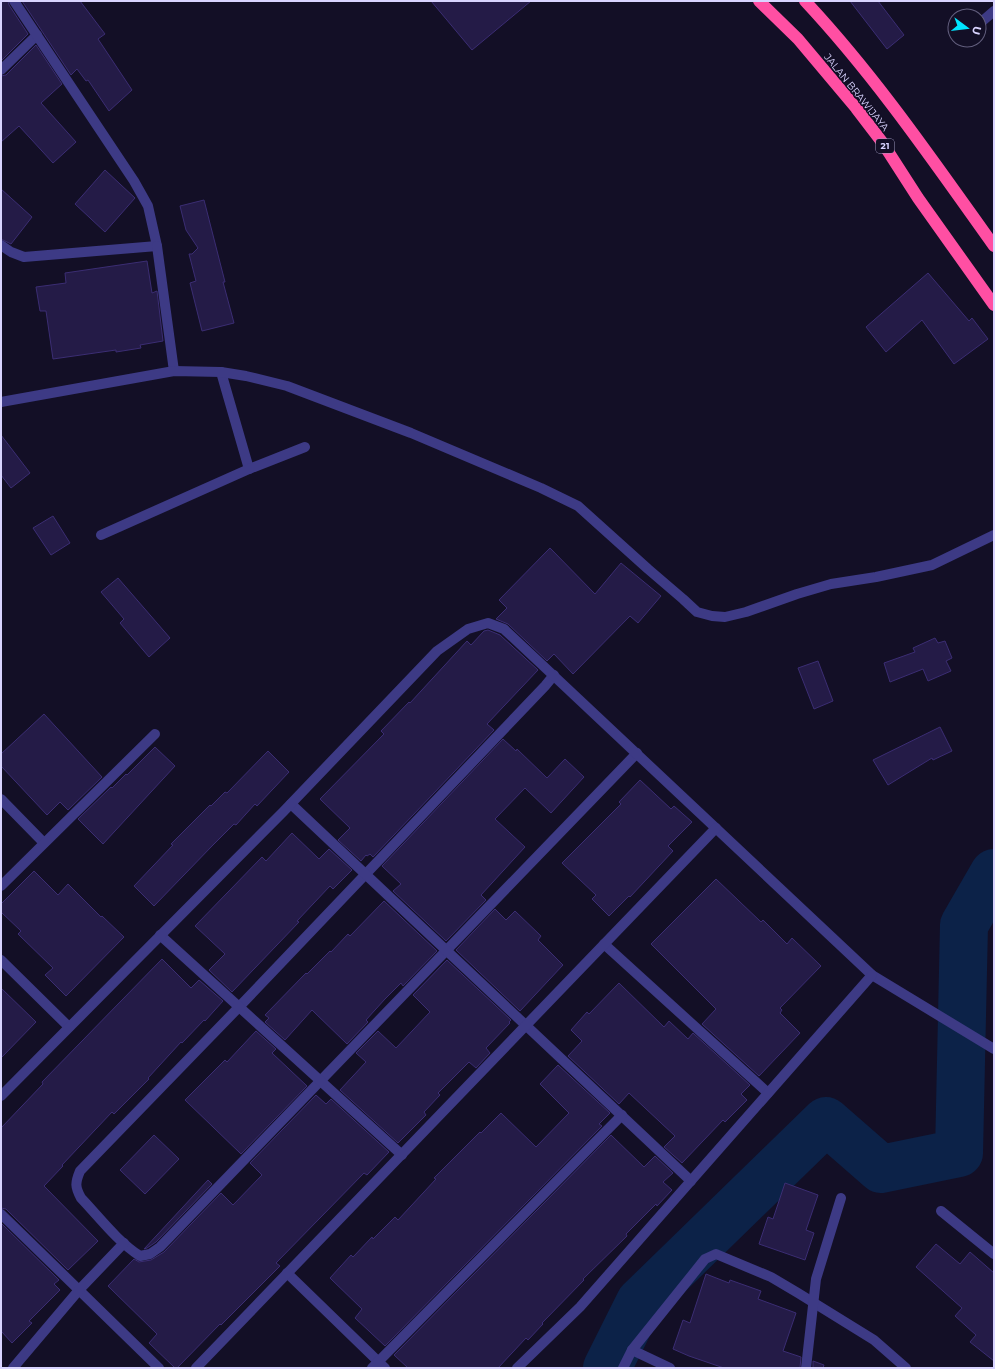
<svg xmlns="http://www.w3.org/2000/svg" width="995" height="1369" viewBox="0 0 995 1369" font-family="Montserrat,sans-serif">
<rect width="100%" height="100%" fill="#130f26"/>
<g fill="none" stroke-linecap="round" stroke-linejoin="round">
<polyline stroke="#0c2248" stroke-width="48" points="607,1368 640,1302 826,1121 881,1169 959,1153 964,925 994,873"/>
</g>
<g fill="#241b47" stroke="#3b2d73">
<polygon points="1,1 8,1 9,5 28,34 1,61"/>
<polygon points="22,1 80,1 105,34 98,39 132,90 109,111 88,80 86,81 77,69 71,75"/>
<polygon points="431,1 531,1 472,50"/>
<polygon points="850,1 878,1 904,35 887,49"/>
<polygon points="36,45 62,84 41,103 76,142 53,163 19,126 1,142 1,76 6,75"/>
<polygon points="105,170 135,198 105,232 75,204"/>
<polygon points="1,189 32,217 11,244 1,239"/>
<polygon points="204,200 225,282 223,282 234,323 202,331 190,283 196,281 189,254 192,254 198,248 186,230 180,206"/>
<polygon points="147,261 152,293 157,291 163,341 140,345 141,348 116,352 116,350 53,359 46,311 40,311 36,287 66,283 65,273"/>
<polygon points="928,273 969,321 972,318 988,339 954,364 922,320 886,352 866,327"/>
<polygon points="1,435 30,473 11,488 1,475"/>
<polygon points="53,516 70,543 51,555 33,528"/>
<polygon points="550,548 595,594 621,563 661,596 638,623 630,616 573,674 554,654 547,661 508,624 496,619 507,608 499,600"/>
<polygon points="118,578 170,638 149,657 120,623 124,619 101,592"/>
<polygon points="488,630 500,635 538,670 487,724 494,730 373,857 370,854 367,856 366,855 361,861 338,840 350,828 320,799 384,734 381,731 409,702 410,703 467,641 471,645 484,631"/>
<polygon points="935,638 938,643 945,641 952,658 946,661 951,671 928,681 923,669 890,682 884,663 915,652 913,648"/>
<polygon points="818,661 833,701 814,709 798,668"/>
<polygon points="44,714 102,777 68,810 60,802 47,815 1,766 1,754"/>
<polygon points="940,727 952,751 933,760 932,758 888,785 873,760"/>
<polygon points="503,739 516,751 517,749 547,778 565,759 584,777 551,813 525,788 495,819 525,847 481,895 486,900 446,941 393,891 401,884 382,866"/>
<polygon points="155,747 175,766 103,844 78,819 111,787 112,788 126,774 127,775"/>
<polygon points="268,751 289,772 257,806 255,804 236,825 234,824 213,845 154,906 134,886 173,845 171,844 210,805 211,806 225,792 227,793"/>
<polygon points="640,780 671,809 674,806 692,822 668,846 673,851 630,897 629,896 609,916 592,899 596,895 562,863 621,804 619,802"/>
<polygon points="292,833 319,859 329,849 352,870 333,889 330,886 297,921 299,922 232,992 209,970 225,954 195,926 262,857 266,861"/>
<polygon points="34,871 58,895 68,884 101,917 102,916 124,937 66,996 45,975 53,968 18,934 21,931 1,912 1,904"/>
<polygon points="716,879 761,922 763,920 787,944 792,938 821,966 780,1008 782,1010 780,1013 800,1033 759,1076 702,1024 716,1009 651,944"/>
<polygon points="384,901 437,951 403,986 401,983 385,999 366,1020 368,1022 347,1044 312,1010 285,1040 265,1022 269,1018 265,1015 306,973 307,974 330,951 331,952 348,934 350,936"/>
<polygon points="495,909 506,920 515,911 541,936 538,940 563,965 520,1011 456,950"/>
<polygon points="162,959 191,988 199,980 223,1001 205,1021 204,1020 182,1043 181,1042 148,1078 149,1079 114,1114 112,1112 62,1165 63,1166 44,1186 98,1241 68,1270 6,1209 1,1208 1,1128 43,1084 42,1082"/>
<polygon points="447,960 511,1020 509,1022 510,1023 486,1048 490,1053 476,1068 469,1062 438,1093 440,1095 424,1112 426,1115 398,1143 340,1090 366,1062 356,1053 378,1031 396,1048 430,1012 413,995"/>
<polygon points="619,983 664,1027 669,1021 688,1039 693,1033 750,1085 741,1094 747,1100 725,1122 723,1120 682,1163 664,1147 675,1136 629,1093 619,1104 568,1056 582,1041 571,1030 587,1012 589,1014"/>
<polygon points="1,988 36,1022 1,1058"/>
<polygon points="256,1031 276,1049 272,1053 307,1086 241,1154 185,1100 225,1060 227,1062"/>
<polygon points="558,1065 610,1113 599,1124 602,1126 385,1346 355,1318 362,1309 330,1278 351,1255 353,1257 372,1237 373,1239 395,1217 398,1220 436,1179 434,1178 480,1132 481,1133 501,1113 536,1147 569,1113 540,1084"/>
<polygon points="316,1095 326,1104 331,1099 389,1152 367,1175 364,1173 276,1263 280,1266 221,1325 220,1324 177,1368 175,1368 149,1343 157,1334 108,1286 134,1259 139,1262 151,1260 164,1252 221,1193 233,1205 262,1175 250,1163"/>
<polygon points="154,1135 179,1159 145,1194 120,1170"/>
<polygon points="611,1135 644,1167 655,1156 673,1173 663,1182 672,1190 657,1206 656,1204 626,1234 627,1236 583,1279 584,1280 542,1323 543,1324 528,1340 526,1338 498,1368 408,1368 394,1355"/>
<polygon points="208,1180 212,1184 156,1242 147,1248 144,1249"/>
<polygon points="785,1183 818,1195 806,1230 814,1233 805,1260 759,1244 768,1217 773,1219"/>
<polygon points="1,1223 59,1280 54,1284 60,1290 29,1321 32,1323 12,1343 1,1331"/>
<polygon points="936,1244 960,1264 970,1252 994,1273 994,1361 970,1342 976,1335 955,1316 962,1308 916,1267"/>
<polygon points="706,1274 729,1283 730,1280 761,1291 758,1299 796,1313 783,1351 801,1357 800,1368 724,1368 689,1356 673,1349 683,1320 690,1323"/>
<polygon points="813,1361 824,1365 823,1368 813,1368"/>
</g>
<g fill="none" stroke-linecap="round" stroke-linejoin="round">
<g stroke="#3d3a85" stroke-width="10">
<polyline points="979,24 994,11"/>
<polyline points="1,70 37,35"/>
<polyline points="1,245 11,252 24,257 157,246 148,206 134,181 14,1"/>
<polyline points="157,246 174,371"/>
<polyline points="221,372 249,469"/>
<polyline points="1,402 174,371 221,372 246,376 287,386 411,433 541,488 578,506 648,569 683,599 697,612 712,616 725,617 746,612 797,594 831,584 876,577 932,565 994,535"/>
<polyline points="101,535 249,469 305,447"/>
<path d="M 554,675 L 545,686 L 239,1007 L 80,1171 C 75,1183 75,1187 81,1198 C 100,1218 117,1241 140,1256 L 150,1254 L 160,1247 L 637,753"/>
<polyline points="1,799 44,843"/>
<polyline points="291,804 691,1181"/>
<polyline points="1,886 155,734"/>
<polyline points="160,935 402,1155"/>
<polyline points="604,944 768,1093"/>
<polyline points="1,960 69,1027"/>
<polyline points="1,1096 283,812 437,651 468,629 488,623 504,629 872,975 994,1049"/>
<polyline points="941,1211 994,1254"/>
<polyline points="1,1214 159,1368"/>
<polyline points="287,1273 385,1368"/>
<polyline points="632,1350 670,1368"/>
<polyline points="13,1368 79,1290 124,1243"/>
<polyline points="196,1368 716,828"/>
<polyline points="372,1368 622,1115"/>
<polyline points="517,1368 580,1307 872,975"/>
<polyline points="623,1368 632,1350 705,1259 716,1254 771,1277 798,1293 874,1340 906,1368"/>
<polyline points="806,1368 816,1279 841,1198"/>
</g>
<g stroke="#ff4fa3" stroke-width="12">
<polyline points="759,1 798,39 856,108 882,142 918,198 994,305"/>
<path d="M 805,1 C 876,77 934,162 994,246"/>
</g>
</g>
<g text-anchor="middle" stroke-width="3" stroke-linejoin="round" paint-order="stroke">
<rect fill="#130f26" stroke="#9e99be" stroke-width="1" x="876" y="139" width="18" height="14" rx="3"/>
<g font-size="9" font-weight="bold" fill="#d9d4ff">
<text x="885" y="149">21</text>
</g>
<g font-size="10" fill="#d9d4ff" stroke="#130f26">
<text transform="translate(857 92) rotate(51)" y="4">JALAN BRAWIJAYA</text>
</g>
</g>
<rect width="995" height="1369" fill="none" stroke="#d9d4ff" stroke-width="4"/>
<g transform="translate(967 28) rotate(105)"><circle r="19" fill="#130f26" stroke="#625e7d"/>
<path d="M0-3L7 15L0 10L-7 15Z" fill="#00e5ff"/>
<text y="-6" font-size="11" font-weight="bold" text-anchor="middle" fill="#d9d4ff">U</text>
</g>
</svg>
